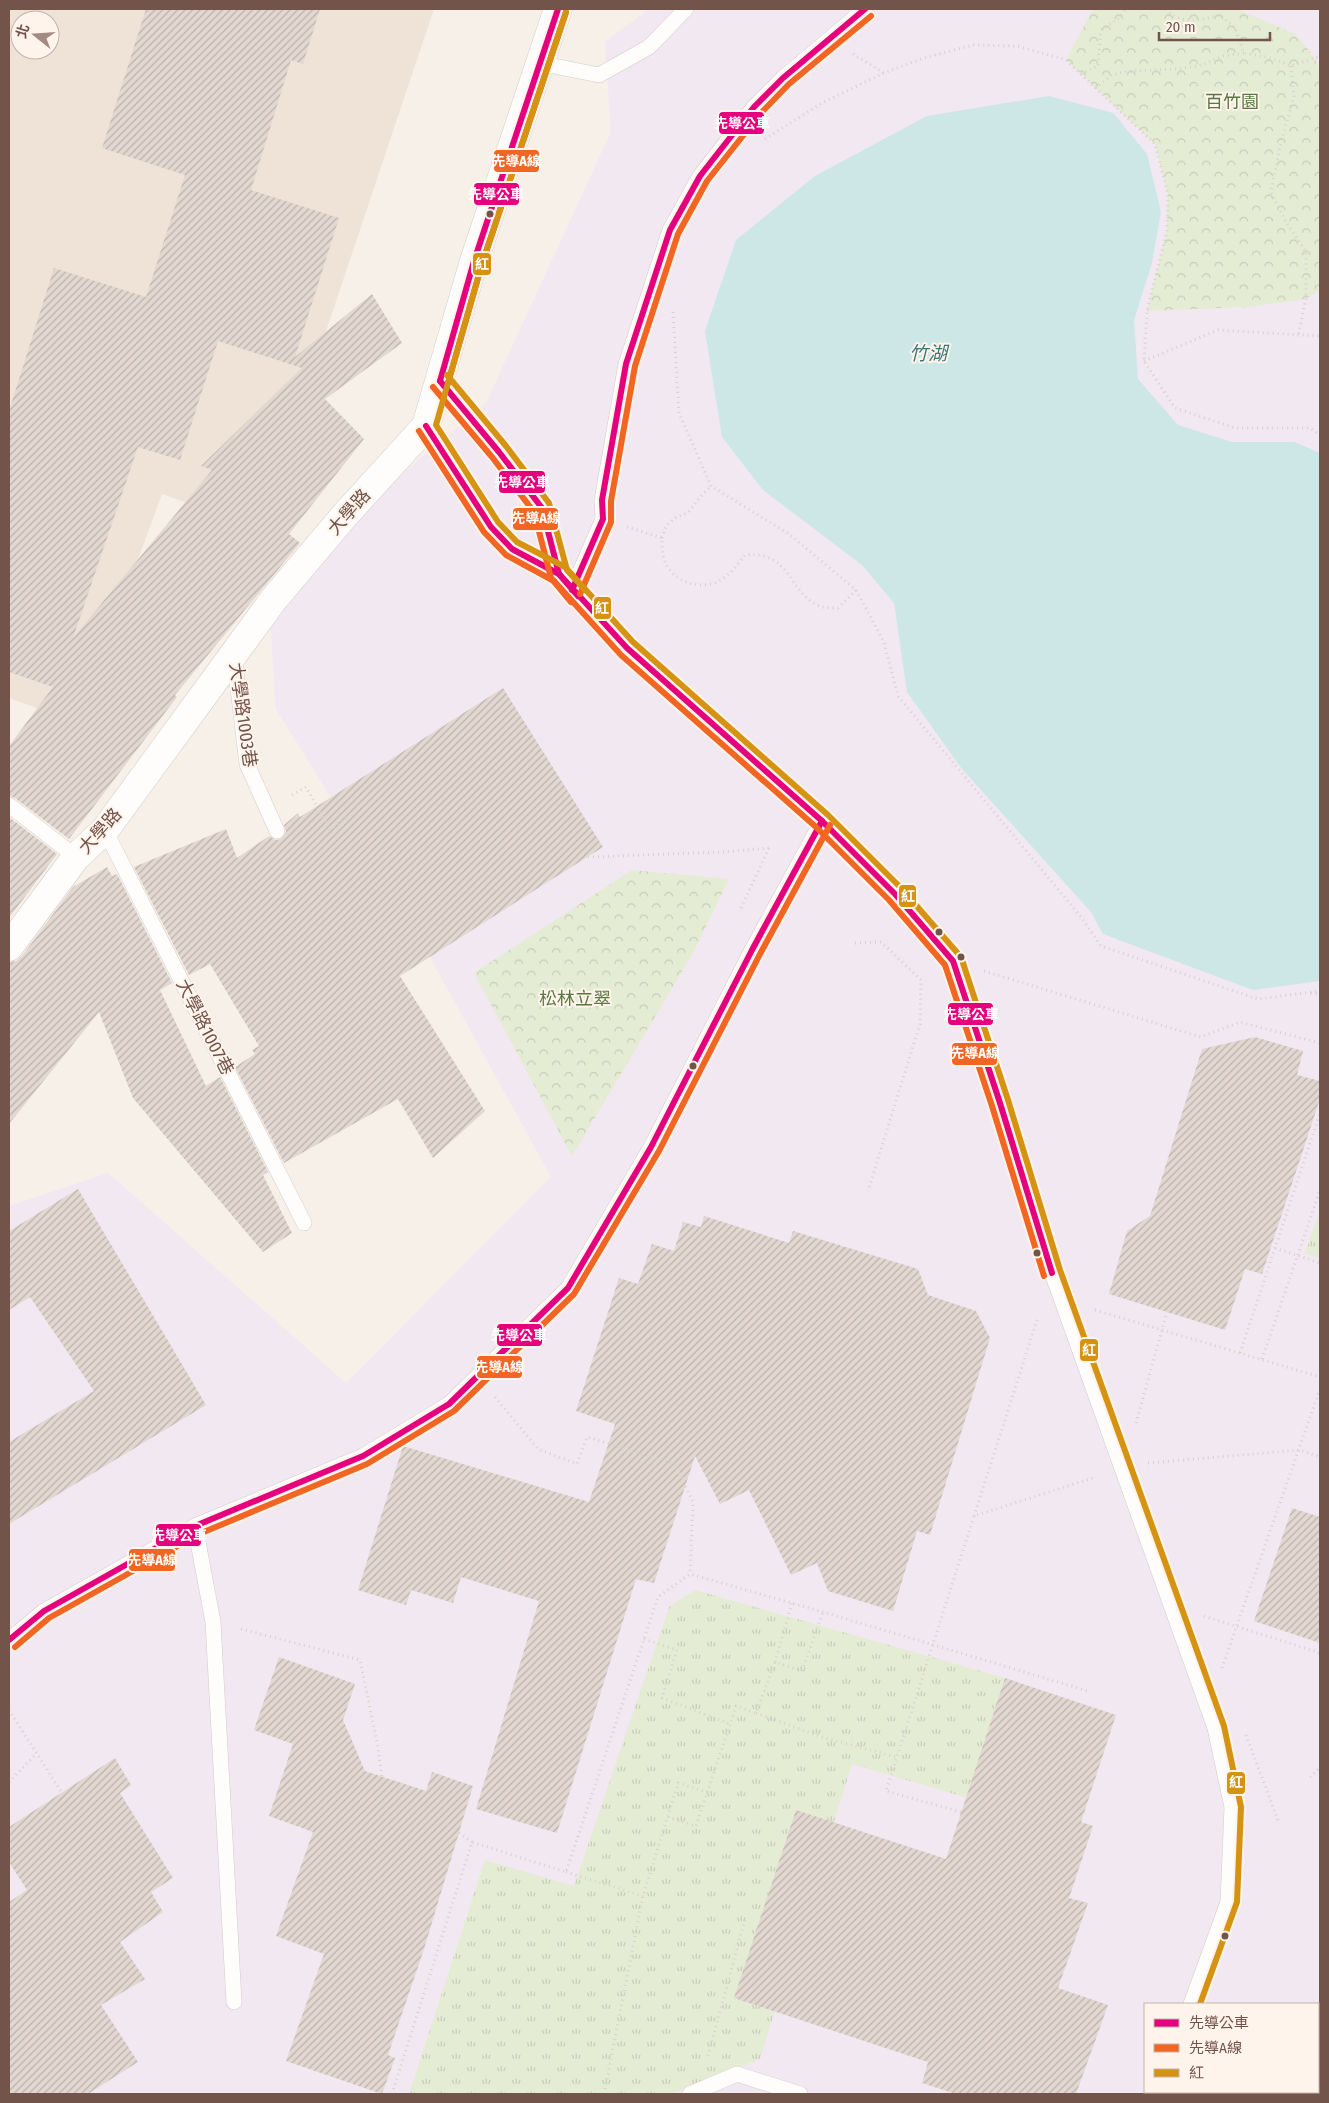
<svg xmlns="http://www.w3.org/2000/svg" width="1329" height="2103" viewBox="0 0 1329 2103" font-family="'Fira Sans Condensed','Noto Sans TC',sans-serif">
<defs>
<pattern id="grass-tufts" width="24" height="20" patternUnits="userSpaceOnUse" patternTransform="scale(1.25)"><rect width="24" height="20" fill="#e5ecd4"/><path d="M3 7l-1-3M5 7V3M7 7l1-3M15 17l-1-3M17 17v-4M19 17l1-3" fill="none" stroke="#c8ccb8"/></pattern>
<pattern id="forest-crowns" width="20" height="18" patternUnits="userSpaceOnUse" patternTransform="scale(1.25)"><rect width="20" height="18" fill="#e5ecd4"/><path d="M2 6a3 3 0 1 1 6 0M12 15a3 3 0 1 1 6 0" fill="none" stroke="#c8ccb8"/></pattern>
<pattern id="building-hatch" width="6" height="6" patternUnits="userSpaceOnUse" patternTransform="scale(1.25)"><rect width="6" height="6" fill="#e2d8d1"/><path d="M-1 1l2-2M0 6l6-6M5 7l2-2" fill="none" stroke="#bcb2ac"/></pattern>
</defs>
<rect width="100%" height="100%" fill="#f6f0e9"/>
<path fill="#efe2d7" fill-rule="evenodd" d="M 9,9 L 434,9 L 260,528 L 162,494 L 78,723 L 9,698 ZM 20,20 L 50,20 L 50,50 L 20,50 Z"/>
<path fill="#f1e8f1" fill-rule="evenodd" d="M 649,9 L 1320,9 L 1320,2094 L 9,2094 L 9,1206 L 108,1173 L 346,1383 L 551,1177 L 430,957 L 276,709 L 270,618 L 367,503 L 486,403 L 611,132 L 605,42 ZM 1145,2004 L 1318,2004 L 1318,2092 L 1145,2092 Z"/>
<g fill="url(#grass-tufts)">
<polygon points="1320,1211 1320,1258 1305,1253"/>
<polygon points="695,1590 1005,1678 1039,1697 1002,1808 852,1764 760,2059 671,2094 409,2094 485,1860 574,1886 669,1607"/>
</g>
<g fill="url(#forest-crowns)">
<polygon points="1093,9 1237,9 1295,34 1315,58 1320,71 1320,290 1306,299 1248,307 1147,311 1167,231 1168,194 1155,144 1066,60"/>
<polygon points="632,870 729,879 693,953 572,1156 474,973"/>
</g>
<polygon fill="#cce7e6" points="1049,96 1113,113 1147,154 1161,212 1152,263 1134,320 1138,379 1178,425 1232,442 1294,442 1320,453 1320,981 1253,990 1103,934 1091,912 962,769 907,692 894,603 862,565 763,490 722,437 705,331 736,240 815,176 927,116"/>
<g fill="url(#building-hatch)" fill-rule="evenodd">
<path d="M 146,9 L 320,9 L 303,64 L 291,60 L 251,190 L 339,218 L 295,357 L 372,294 L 402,343 L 325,399 L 364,439 L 289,534 L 300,543 L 175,695 L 177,697 L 69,839 L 15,798 L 9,796 L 9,746 L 53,687 L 9,672 L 9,411 L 54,268 L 146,297 L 185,175 L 102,148 ZM 218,341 L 302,368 L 201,466 L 212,470 L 73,638 L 138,447 L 180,460 Z"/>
<polygon points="503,688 603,847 400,976 485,1111 433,1158 398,1099 284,1163 235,1067 255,1054 252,1050 259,1046 210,964 189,975 134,867 226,829 237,858 269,836 276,840 281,839 286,832 284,825 298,813 300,817"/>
<polygon points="9,817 57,854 9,918"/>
<polygon points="107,867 112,876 117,874 172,983 160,990 206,1086 220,1077 268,1172 263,1175 292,1233 263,1252 133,1098 99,1012 9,1124 9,962 16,961 22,956 73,887"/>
<polygon points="1255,1037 1303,1051 1297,1075 1320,1081 1320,1099 1262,1274 1245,1269 1225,1330 1109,1294 1127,1231 1150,1216 1202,1049"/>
<polygon points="78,1189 206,1405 9,1524 9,1442 94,1391 30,1297 9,1310 9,1231"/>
<polygon points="704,1216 789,1243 793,1231 918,1269 928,1295 976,1311 990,1338 930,1535 917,1531 893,1611 828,1591 817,1563 791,1575 749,1490 720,1504 695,1456 654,1583 636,1579 557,1833 476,1809 539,1601 461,1577 453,1603 411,1590 406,1605 358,1590 403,1446 589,1502 615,1424 576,1411 619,1278 638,1284 652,1244 674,1251 683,1222 701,1227"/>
<polygon points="1292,1508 1320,1517 1320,1643 1254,1621"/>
<polygon points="279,1657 355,1684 343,1720 365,1771 426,1791 432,1772 473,1786 424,1949 388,2055 395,2058 382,2094 286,2061 324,1954 276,1936 313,1832 269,1816 293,1744 254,1730"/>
<polygon points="1005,1678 1116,1715 1081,1822 1093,1826 1069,1898 1088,1903 1058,1988 1108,2005 1076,2094 956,2094 922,2083 928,2062 734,1998 796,1810 946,1859"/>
<polygon points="115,1758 131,1785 120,1793 173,1878 151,1892 163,1912 120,1942 145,1979 101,2005 138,2062 88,2094 9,2094 9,1902 27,1890 9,1862 9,1827"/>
</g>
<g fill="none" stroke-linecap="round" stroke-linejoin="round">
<g stroke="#d4cbc7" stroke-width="16">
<g id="service">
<polyline points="539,63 599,75 649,47 686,9"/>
<polyline points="440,381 499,452 542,508 559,574"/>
<polyline points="426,426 491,527 512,549 559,574 627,648 822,821 895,894 953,961 1000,1103 1052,1273 1215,1728 1232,1807 1228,1902 1191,2004"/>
<polyline points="572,590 603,519 602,500 626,364 670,230 700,176 754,107 783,78 865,9"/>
<polyline points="234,655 247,764 277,831"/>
<polyline points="9,805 76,857"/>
<polyline points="105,830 304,1223"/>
<polyline points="195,1526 213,1622 234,2002"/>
<polyline points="9,1640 44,1611 195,1526 363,1456 449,1404 568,1288 651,1147 752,950 822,821"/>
<polyline points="690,2094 737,2074 800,2094"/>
<polyline points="1155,2094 1156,2092"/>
</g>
</g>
<g stroke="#d4cbc7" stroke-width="29">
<polyline id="minor" points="9,947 76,857 105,830 274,599 345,515 426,426 474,261 558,9"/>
</g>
<g stroke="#d9d0cd" stroke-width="3" stroke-dasharray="1 4" stroke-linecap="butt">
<path d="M 1166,9 C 1179,25 1203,20 1220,15 L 1235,28 L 1244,53 L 1271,58 L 1291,66 L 1320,56"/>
<polyline points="853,54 884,73"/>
<polyline points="1291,66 1294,96 1280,146 1271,192 1285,220 1306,252 1306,299 1298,336"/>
<polyline points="1081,74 1098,66 1101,30 1118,19 1126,9"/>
<polyline points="1095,88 1112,75 1129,71 1178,69 1202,65 1223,56 1244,53"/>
<polyline points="765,139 822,103 884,73 924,58 973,45 1017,46 1066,60 1155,144 1168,194 1167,231 1147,311 1144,361 1175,408 1235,428 1310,428 1320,435"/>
<polyline points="673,312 679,413 711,486 789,534 856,590 884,642 898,696 1081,917 1101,946 1258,999 1320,991"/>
<polyline points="1144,361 1218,330 1320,336"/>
<path d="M 627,527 L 662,538 C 662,543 662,549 663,554 C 666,577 692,590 714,583 C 727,579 737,565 745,555 C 794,551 787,595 822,607 C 827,608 833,608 838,608 L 856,590"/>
<polyline points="662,538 666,526 675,518 689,512 700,497 711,486"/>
<polyline points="292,795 306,787 330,830 352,813"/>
<polyline points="588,857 723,852 769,848"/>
<polyline points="741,908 769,848"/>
<polyline points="855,943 881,942 921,980 920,1024 868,1191"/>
<polyline points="984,971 1201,1037 1240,1022 1320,1043"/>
<polyline points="1311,993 1320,995"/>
<polyline points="1275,1248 1320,1263"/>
<polyline points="1095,1310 1320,1377"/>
<polyline points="1240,1353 1320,1113"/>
<polyline points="1262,1359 1320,1190"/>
<polyline points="495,1397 538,1449 577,1464 587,1437 675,1464 693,1502 690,1574"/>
<polyline points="1136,1423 1167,1312"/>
<polyline points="1148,1463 1300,1450 1320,1457"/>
<polyline points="974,1516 1038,1317"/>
<polyline points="1204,1616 1320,1653"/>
<polyline points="241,1629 360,1660 378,1747 382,1777"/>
<polyline points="644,1639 677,1650 662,1698 730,1724"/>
<polyline points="775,1662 792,1603"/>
<polyline points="1222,1668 1320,1389"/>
<polyline points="9,1710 62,1793"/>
<polyline points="756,1713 822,1737 896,1757"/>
<polyline points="1246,1735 1279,1823"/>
<polyline points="1310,1777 1320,1768"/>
<polyline points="9,1782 36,1754"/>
<polyline points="961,1812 886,1791 974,1516 1096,1477"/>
<polyline points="668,1817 696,1826 736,1706 756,1713 775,1662 802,1671 823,1612"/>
<polyline points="447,1824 472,1842"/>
<polyline points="566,1872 643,1896"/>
<polyline points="708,2056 745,1919"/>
<polyline points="392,2094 472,1842 566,1872 658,1597 690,1574 823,1612 1088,1691"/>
<polyline points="604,2094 643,1896 678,1783 707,1792"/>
</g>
<use href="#service" stroke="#fefdfc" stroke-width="15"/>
<use href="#minor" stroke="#fefdfc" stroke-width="28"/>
<g stroke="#fef4eb" stroke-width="10">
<g id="bus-1">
<polyline points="440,381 499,452 542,508 559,574 578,596"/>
<polyline points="440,381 474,261 558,9"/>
<polyline points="426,426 491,527 512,549 559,574 627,648 822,821 895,894 953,961 1000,1103 1052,1273"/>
<polyline points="572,590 603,519 602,500 626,364 670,230 700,176 754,107 783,78 865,9"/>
<polyline points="9,1640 44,1611 195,1526 363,1456 449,1404 568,1288 651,1147 752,950 822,821"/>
</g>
</g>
<g stroke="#fef4eb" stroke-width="10">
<g id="bus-2">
<polyline points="448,383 482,264 566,12"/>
<polyline points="433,387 492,457 534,512 551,578 571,602"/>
<polyline points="419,431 484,532 506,555 554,581 621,655 816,827 889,900 945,965 992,1106 1044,1276"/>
<polyline points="580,594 611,522 611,501 635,366 678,234 707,181 761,113 789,84 871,16"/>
<polyline points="15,1647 49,1618 199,1534 367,1464 454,1411 574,1294 659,1151 760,954 830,825"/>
</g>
</g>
<g stroke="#fef4eb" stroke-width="10">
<g id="bus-3">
<polyline points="566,12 482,264 436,425 498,522 517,542 565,567 633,642 828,815 901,888 961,957 1008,1100 1060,1270 1224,1726 1241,1807 1237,1902 1200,2004"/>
<polyline points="447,375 506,446 549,503 567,570 585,590"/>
</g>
</g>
<use href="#bus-1" stroke="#e5007d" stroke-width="6"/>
<use href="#bus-2" stroke="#f26522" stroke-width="6"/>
<use href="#bus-3" stroke="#d69213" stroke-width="6"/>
</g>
<g fill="#73544b" stroke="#fef4eb" stroke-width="2">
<circle cx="490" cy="214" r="4.5"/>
<circle cx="939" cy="932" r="4.5"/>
<circle cx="961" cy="957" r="4.5"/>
<circle cx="693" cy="1066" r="4.5"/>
<circle cx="1037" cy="1253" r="4.5"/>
<circle cx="1225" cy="1936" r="4.5"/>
</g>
<g text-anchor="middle" stroke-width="4" stroke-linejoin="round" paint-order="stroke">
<g font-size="18" fill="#597843" stroke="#fef4eb">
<text x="1232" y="108">百竹園</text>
<text x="575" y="1005">松林立翠</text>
</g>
<g font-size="18" fill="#73544b" stroke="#fef4eb">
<text transform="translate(349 512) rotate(-49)" y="6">大學路</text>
<text transform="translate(243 715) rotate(82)" y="6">大學路1003巷</text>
<text transform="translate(100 831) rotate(-48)" y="6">大學路</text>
<text transform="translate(205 1027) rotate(63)" y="6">大學路1007巷</text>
</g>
<g font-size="19" font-style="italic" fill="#3f7678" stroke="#fef4eb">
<text x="928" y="360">竹湖</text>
</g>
</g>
<g stroke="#fef4eb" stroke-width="2">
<rect x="718" y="111" width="47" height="24" rx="5" fill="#e5007d"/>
<rect x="493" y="149" width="47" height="24" rx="5" fill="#f26522"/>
<rect x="473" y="182" width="47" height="24" rx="5" fill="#e5007d"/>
<rect x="472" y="252" width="20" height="24" rx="5" fill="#d69213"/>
<rect x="498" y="470" width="48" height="24" rx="5" fill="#e5007d"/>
<rect x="512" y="507" width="47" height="24" rx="5" fill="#f26522"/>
<rect x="593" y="596" width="19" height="24" rx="5" fill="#d69213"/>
<rect x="898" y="884" width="19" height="24" rx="5" fill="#d69213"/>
<rect x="947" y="1002" width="47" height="24" rx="5" fill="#e5007d"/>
<rect x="951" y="1042" width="47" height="24" rx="5" fill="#f26522"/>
<rect x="496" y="1323" width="47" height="24" rx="5" fill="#e5007d"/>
<rect x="1079" y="1338" width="20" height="24" rx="5" fill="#d69213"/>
<rect x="476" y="1355" width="47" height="24" rx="5" fill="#f26522"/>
<rect x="155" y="1523" width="47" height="24" rx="5" fill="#e5007d"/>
<rect x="128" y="1548" width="48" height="24" rx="5" fill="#f26522"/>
<rect x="1226" y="1771" width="20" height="24" rx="5" fill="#d69213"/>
</g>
<g font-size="14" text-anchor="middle" font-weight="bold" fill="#fff">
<text x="742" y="128">先導公車</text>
<text x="516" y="166">先導A線</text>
<text x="496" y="199">先導公車</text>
<text x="482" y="269">紅</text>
<text x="522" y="487">先導公車</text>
<text x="536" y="523">先導A線</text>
<text x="602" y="613">紅</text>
<text x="908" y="901">紅</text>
<text x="971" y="1019">先導公車</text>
<text x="975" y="1058">先導A線</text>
<text x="519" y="1340">先導公車</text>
<text x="1089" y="1355">紅</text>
<text x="499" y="1372">先導A線</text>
<text x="179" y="1540">先導公車</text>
<text x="152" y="1565">先導A線</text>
<text x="1236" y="1787">紅</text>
</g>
<rect width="1329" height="2103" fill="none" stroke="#73544b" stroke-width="20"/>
<rect x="1144" y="2003" width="175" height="90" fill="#fef4eb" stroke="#c6b4ab"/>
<rect x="1154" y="2019" width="25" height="8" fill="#e5007d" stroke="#c6b4ab"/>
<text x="1189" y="2028" font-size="15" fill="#73544b">先導公車</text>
<rect x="1154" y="2044" width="25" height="8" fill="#f26522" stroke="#c6b4ab"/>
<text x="1189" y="2053" font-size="15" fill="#73544b">先導A線</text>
<rect x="1154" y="2069" width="25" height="8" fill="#d69213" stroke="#c6b4ab"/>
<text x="1189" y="2078" font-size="15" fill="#73544b">紅</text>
<g transform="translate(35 35) rotate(287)"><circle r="24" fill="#fef4eb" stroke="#c6b4ab"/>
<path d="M0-4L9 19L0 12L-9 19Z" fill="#a18b82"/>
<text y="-8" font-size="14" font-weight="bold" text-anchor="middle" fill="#73544b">北</text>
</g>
<path d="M1159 32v8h111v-8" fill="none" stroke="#73544b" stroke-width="2.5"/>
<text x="1166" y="32" font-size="15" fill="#73544b" stroke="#fef4eb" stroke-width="4" paint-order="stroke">20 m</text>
</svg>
